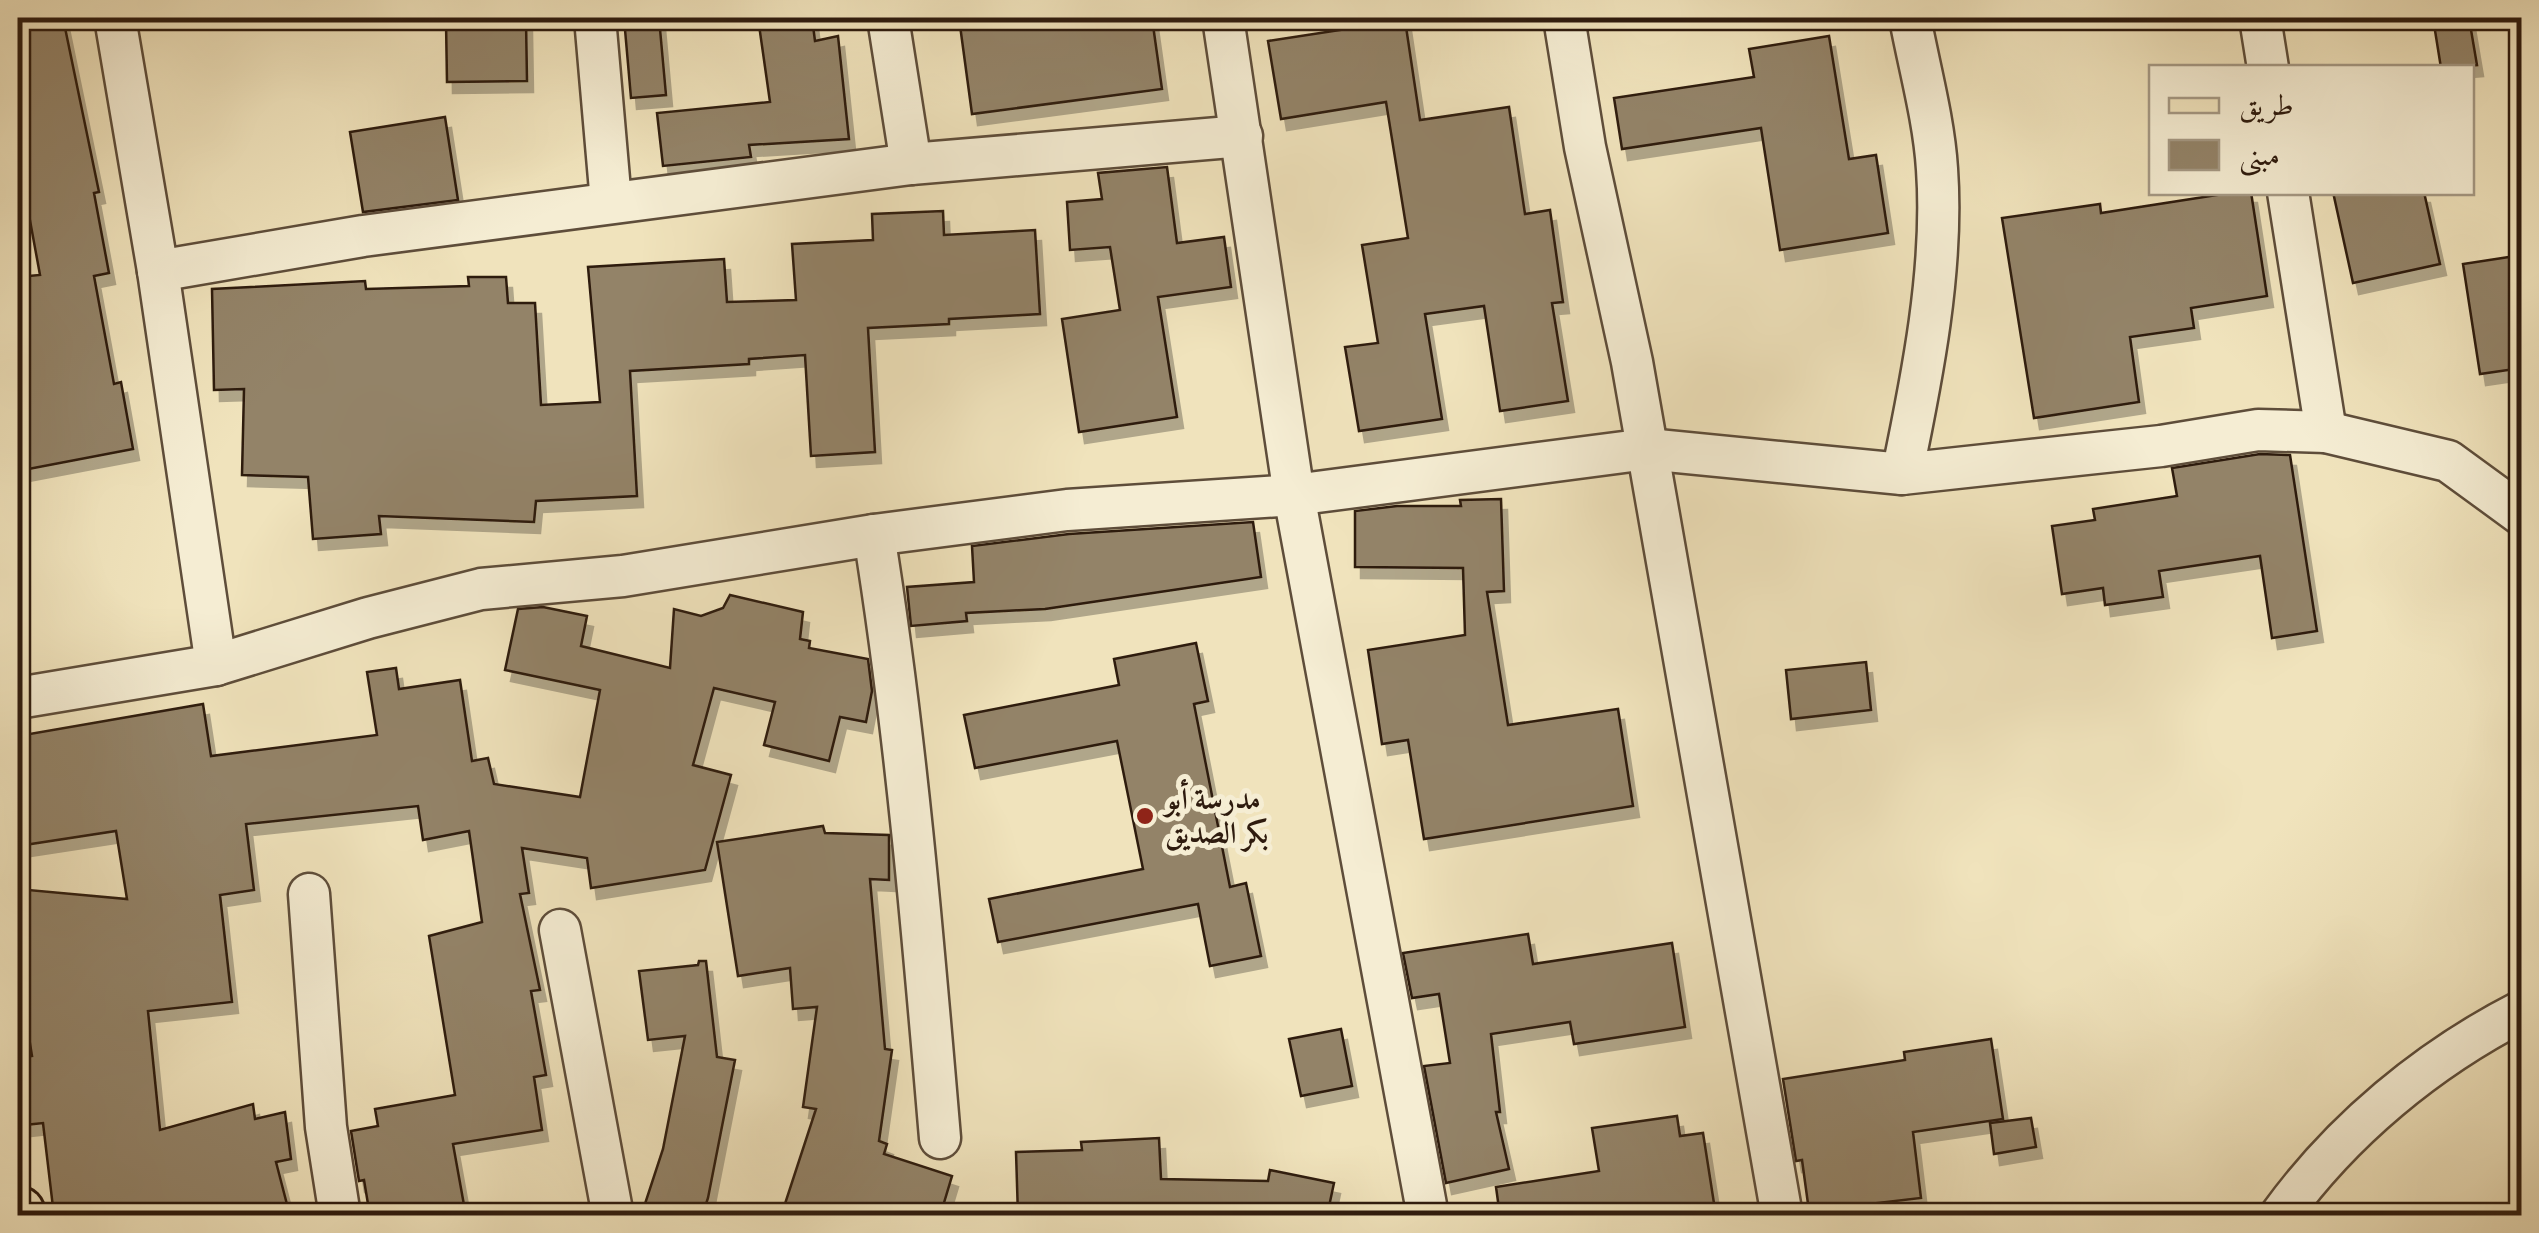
<svg xmlns="http://www.w3.org/2000/svg" width="2539" height="1233" viewBox="0 0 2539 1233" font-family="'IM FELL DW Pica',Amiri,serif">
<defs>
<filter id="shadow"><feDropShadow dx="6" dy="11" stdDeviation="0" flood-color="#0004"/></filter>
</defs>
<rect width="100%" height="100%" fill="#f0e3bc"/>
<filter id="stains"><feTurbulence type="fractalNoise" baseFrequency=".002" numOctaves="4"/><feColorMatrix values="0 0 0 0 .2 0 0 0 0 .09 0 0 0 0 .02 0 0 0 .5 -.17"/></filter>
<radialGradient id="worn" r=".72"><stop offset=".6" stop-color="#630" stop-opacity="0"/><stop offset="1" stop-color="#630" stop-opacity=".3"/></radialGradient>
<g fill="#938368" stroke="#2e1b0e" stroke-width="2.5" filter="url(#shadow)">
<polygon points="18,18 63,18 99,192 94,193 109,273 94,276 114,384 121,382 133,449 18,471 18,277 40,275 18,155"/>
<polygon points="624,18 659,18 666,95 631,98"/>
<polygon points="758,18 812,18 815,41 838,36 849,139 749,145 751,157 663,166 657,113 770,102"/>
<polygon points="959,18 1152,18 1162,89 972,114"/>
<polygon points="2433,18 2469,18 2477,65 2441,68"/>
<polygon points="1405,20 1420,120 1509,107 1525,214 1550,210 1563,302 1552,303 1568,401 1500,411 1484,306 1425,314 1442,419 1359,431 1345,347 1378,343 1362,245 1408,238 1386,102 1281,119 1268,41"/>
<polygon points="526,21 527,81 447,82 446,22"/>
<polygon points="1829,36 1849,159 1876,155 1888,233 1780,250 1761,128 1622,149 1614,98 1754,77 1749,49"/>
<polygon points="445,117 458,200 363,212 350,132"/>
<polygon points="1167,167 1177,243 1224,237 1231,287 1158,297 1177,417 1079,432 1062,319 1120,310 1110,247 1070,250 1067,202 1102,199 1098,173"/>
<polygon points="2236,192 2251,192 2267,296 2191,308 2194,328 2130,337 2139,402 2034,418 2002,218 2100,204 2101,213"/>
<polygon points="2333,192 2424,192 2440,264 2353,283"/>
<polygon points="943,211 944,235 1035,230 1040,314 949,319 949,324 868,328 875,452 811,456 805,355 749,359 749,364 630,371 637,496 536,501 534,522 379,516 381,534 313,539 308,477 242,475 244,389 214,390 212,289 365,281 366,289 469,286 468,277 506,277 508,303 535,303 541,405 600,402 588,267 724,259 727,302 796,300 792,244 873,240 872,214"/>
<polygon points="2522,255 2522,368 2480,374 2463,264"/>
<polygon points="2260,454 2290,455 2317,631 2272,638 2260,556 2159,571 2163,597 2105,605 2103,588 2062,594 2052,526 2095,520 2093,509 2177,496 2172,468"/>
<polygon points="1501,499 1504,591 1487,592 1508,725 1618,709 1633,806 1424,839 1408,740 1382,744 1368,650 1465,635 1463,568 1355,567 1355,511 1397,506 1461,506 1460,500"/>
<polygon points="1253,522 1261,577 1045,609 966,613 967,621 911,626 907,587 974,582 972,546 1069,534"/>
<polygon points="730,595 803,612 800,639 810,641 809,648 868,659 872,691 866,722 840,717 829,761 764,745 775,702 714,688 693,765 731,775 705,870 591,888 587,858 522,848 529,893 520,894 540,990 531,991 546,1075 534,1077 542,1130 453,1144 466,1216 370,1216 364,1180 359,1181 351,1131 378,1126 375,1109 455,1095 429,936 482,922 469,831 423,840 418,806 246,824 254,890 220,895 232,1002 148,1011 160,1130 253,1104 255,1119 285,1112 291,1159 276,1162 290,1216 54,1216 43,1123 24,1125 18,1058 32,1056 18,969 18,889 127,899 116,831 18,846 18,736 203,704 211,756 377,735 367,672 396,668 399,689 460,680 472,761 488,758 494,784 580,797 600,690 505,670 518,609 543,607 587,616 581,646 670,668 674,609 701,616 723,608"/>
<polygon points="1196,643 1208,701 1194,704 1230,887 1246,883 1261,956 1210,966 1198,904 998,942 989,899 1143,869 1117,741 975,768 964,715 1119,685 1114,659"/>
<polygon points="1866,662 1871,710 1791,719 1786,670"/>
<polygon points="823,826 825,833 889,835 889,880 870,879 885,1049 892,1050 879,1141 887,1144 884,1154 952,1176 940,1216 781,1216 816,1109 803,1107 817,1007 793,1009 790,968 738,976 717,842"/>
<polygon points="1528,934 1533,964 1672,943 1685,1027 1574,1044 1570,1022 1491,1034 1500,1112 1496,1112 1509,1169 1446,1183 1424,1066 1450,1063 1439,994 1412,998 1403,953"/>
<polygon points="699,961 706,961 717,1057 735,1060 708,1198 702,1216 641,1216 663,1149 685,1036 648,1040 639,971 698,965"/>
<polygon points="1341,1029 1352,1086 1301,1096 1289,1039"/>
<polygon points="1991,1039 2003,1119 1913,1132 1921,1198 1809,1211 1802,1160 1796,1161 1783,1079 1905,1060 1904,1052"/>
<polygon points="1677,1116 1680,1136 1703,1133 1716,1216 1500,1216 1496,1187 1599,1171 1592,1128"/>
<polygon points="2031,1118 2036,1147 1994,1154 1990,1123"/>
<polygon points="1159,1138 1161,1179 1268,1181 1270,1170 1334,1183 1327,1216 1018,1216 1016,1152 1082,1150 1081,1142"/>
</g>
<g fill="none" stroke-linecap="round" stroke-linejoin="round">
<g stroke="#5e4d3a" stroke-width="45">
<g id="minor">
<polyline points="115,18 158,271 216,665"/>
<polyline points="595,18 611,202"/>
<polyline points="888,18 911,164"/>
<polyline points="1223,18 1294,495 1428,1216"/>
<polyline points="1564,18 1585,147 1632,362 1782,1216"/>
<polyline points="2260,18 2268,68"/>
<polyline points="2288,192 2326,432"/>
<polyline points="158,271 363,236 911,164 1242,136"/>
<path d="M 1902,474 C 1922,378 1944,268 1937,169 C 1934,120 1919,66 1910,18"/>
<path d="M 874,535 C 906,734 923,937 940,1138"/>
<polyline points="18,698 216,665 368,618 481,589 623,576 874,535 1067,510 1294,495 1647,449 1902,474 2161,446 2258,430 2326,432 2448,461 2522,515"/>
<polyline points="309,894 326,1127 340,1216"/>
<polyline points="560,930 613,1216"/>
<path d="M 2280,1216 C 2342,1130 2428,1059 2522,1011"/>
</g>
</g>
<g stroke="#2e1b0e" stroke-width="58">
<polyline id="major" points="18,1213 18,1216"/>
</g>
<use href="#minor" stroke="#f5edd3" stroke-width="40"/>
<use href="#major" stroke="#f0e3bc" stroke-width="52"/>
</g>
<circle fill="#8f2418" stroke="#f5edd3" stroke-width="4" cx="1145" cy="816" r="10"/>
<g text-anchor="middle" stroke-width="10" stroke-linejoin="round" paint-order="stroke">
<g font-size="30" font-weight="bold" fill="#2e1b0e" stroke="#f5edd3" text-anchor="start">
<text x="1165" y="809">مدرسة أبو<tspan x="1165" dy="34">بكر الصديق</tspan></text>
</g>
</g>
<rect width="2539" height="1233" fill="none" stroke="#f0e3bc" stroke-width="60"/>
<rect x="20" y="20" width="2499" height="1193" fill="none" stroke="#2e1b0e" stroke-width="5"/>
<rect x="30" y="30" width="2479" height="1173" fill="none" stroke="#2e1b0e" stroke-width="2.5"/>
<rect x="2149" y="65" width="325" height="130" fill="#f5edd3" stroke="#a59984" stroke-width="2.5"/>
<rect x="2169" y="98" width="50" height="15" fill="#f0e3bc" stroke="#a59984" stroke-width="2.5"/>
<text x="2239" y="115" font-size="30" fill="#2e1b0e">طريق</text>
<rect x="2169" y="140" width="50" height="30" fill="#938368" stroke="#a59984" stroke-width="2.5"/>
<text x="2239" y="165" font-size="30" fill="#2e1b0e">مبنى</text>
<rect width="100%" height="100%" filter="url(#stains)"/>
<rect width="100%" height="100%" fill="url(#worn)"/>
</svg>
